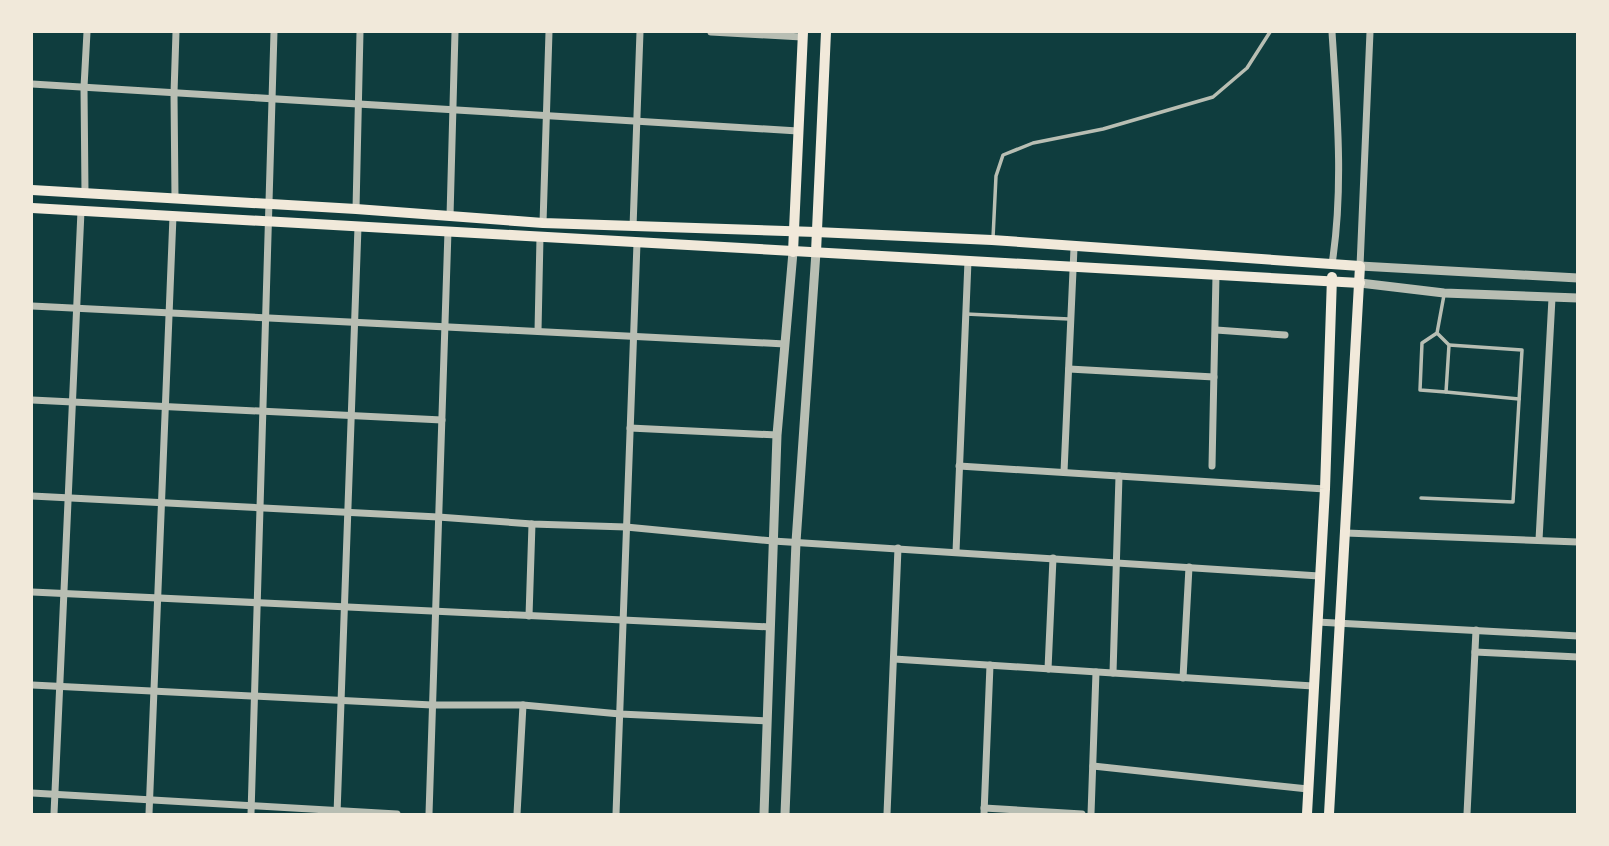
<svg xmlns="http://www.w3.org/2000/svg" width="1609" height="846" viewBox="0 0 1609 846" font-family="Karla,sans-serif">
<rect width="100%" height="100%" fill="#0f3d3e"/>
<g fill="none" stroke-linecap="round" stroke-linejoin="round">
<g stroke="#b8beb3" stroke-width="3.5">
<polyline points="993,238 996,176 1003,155 1033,143 1103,129 1213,97 1247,68 1270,32"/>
<polyline points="966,314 1069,319"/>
<polyline points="1437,333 1449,345 1446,392 1420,390 1422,343 1437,333 1444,295"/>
<polyline points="1446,392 1519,399"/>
<polyline points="1421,498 1513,502 1522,350 1449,345"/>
</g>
<g stroke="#b8beb3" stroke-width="7">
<polyline points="711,32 802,37"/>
<polyline points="32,84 798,131"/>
<polyline points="85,193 84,87 87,32"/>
<polyline points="175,198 174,93 176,32"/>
<polyline points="356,209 360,32"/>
<polyline points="450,216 455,32"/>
<polyline points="543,223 549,32"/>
<polyline points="633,227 640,32"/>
<path d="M 1332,264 C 1344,187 1337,109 1332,32"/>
<polyline points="1360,266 1370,32"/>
<polyline points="32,306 785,344"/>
<polyline points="1216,330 1285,335"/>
<polyline points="538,331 540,237"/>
<polyline points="1069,369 1214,377"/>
<polyline points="32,400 442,420"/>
<polyline points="630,428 777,435"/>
<polyline points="959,466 1325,489"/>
<polyline points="1212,466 1216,275"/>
<polyline points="1064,472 1074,248"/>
<polyline points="32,496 438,517 532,524 626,527 773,541 1319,576"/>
<polyline points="1346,533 1578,542"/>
<polyline points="1539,540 1552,298"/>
<polyline points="956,552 968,261"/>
<polyline points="32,592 770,627"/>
<polyline points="529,616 532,524"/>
<polyline points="1317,622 1578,636"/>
<polyline points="1475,652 1578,657"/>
<polyline points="894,659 1313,686"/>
<polyline points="1048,669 1053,558"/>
<polyline points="1113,673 1119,476"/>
<polyline points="1183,678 1189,567"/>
<polyline points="32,685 432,705 523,705 620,714 767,721"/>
<polyline points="1093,766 1308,789"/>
<polyline points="32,793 397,814"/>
<polyline points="984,808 1082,814"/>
<polyline points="54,814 81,211"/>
<polyline points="149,814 173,216"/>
<polyline points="251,814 274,32"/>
<polyline points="337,814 358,227"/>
<polyline points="429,814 448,231"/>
<polyline points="517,814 523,705"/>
<polyline points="616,814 637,243"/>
<polyline points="887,814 898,548"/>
<polyline points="984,814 990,665"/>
<polyline points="1091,814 1096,672"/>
<polyline points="1467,814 1476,630"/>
</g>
<g stroke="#b8beb3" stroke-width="9">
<polyline points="1360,266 1578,278"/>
<polyline points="1360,283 1444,293 1578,298"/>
<polyline points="764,814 777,435 793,252"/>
<polyline points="785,814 796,542 816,252"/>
</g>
<g stroke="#f1e9da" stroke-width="10">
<polyline points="32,190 356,209 543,223 816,232 992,240 1360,266 1329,814"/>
<polyline points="32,208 1360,283"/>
<polyline points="793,252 803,32"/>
<polyline points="816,252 826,32"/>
<polyline points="1307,814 1325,489 1332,277"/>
</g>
</g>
<rect width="1609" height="846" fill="none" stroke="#f1e9da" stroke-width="66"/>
</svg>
